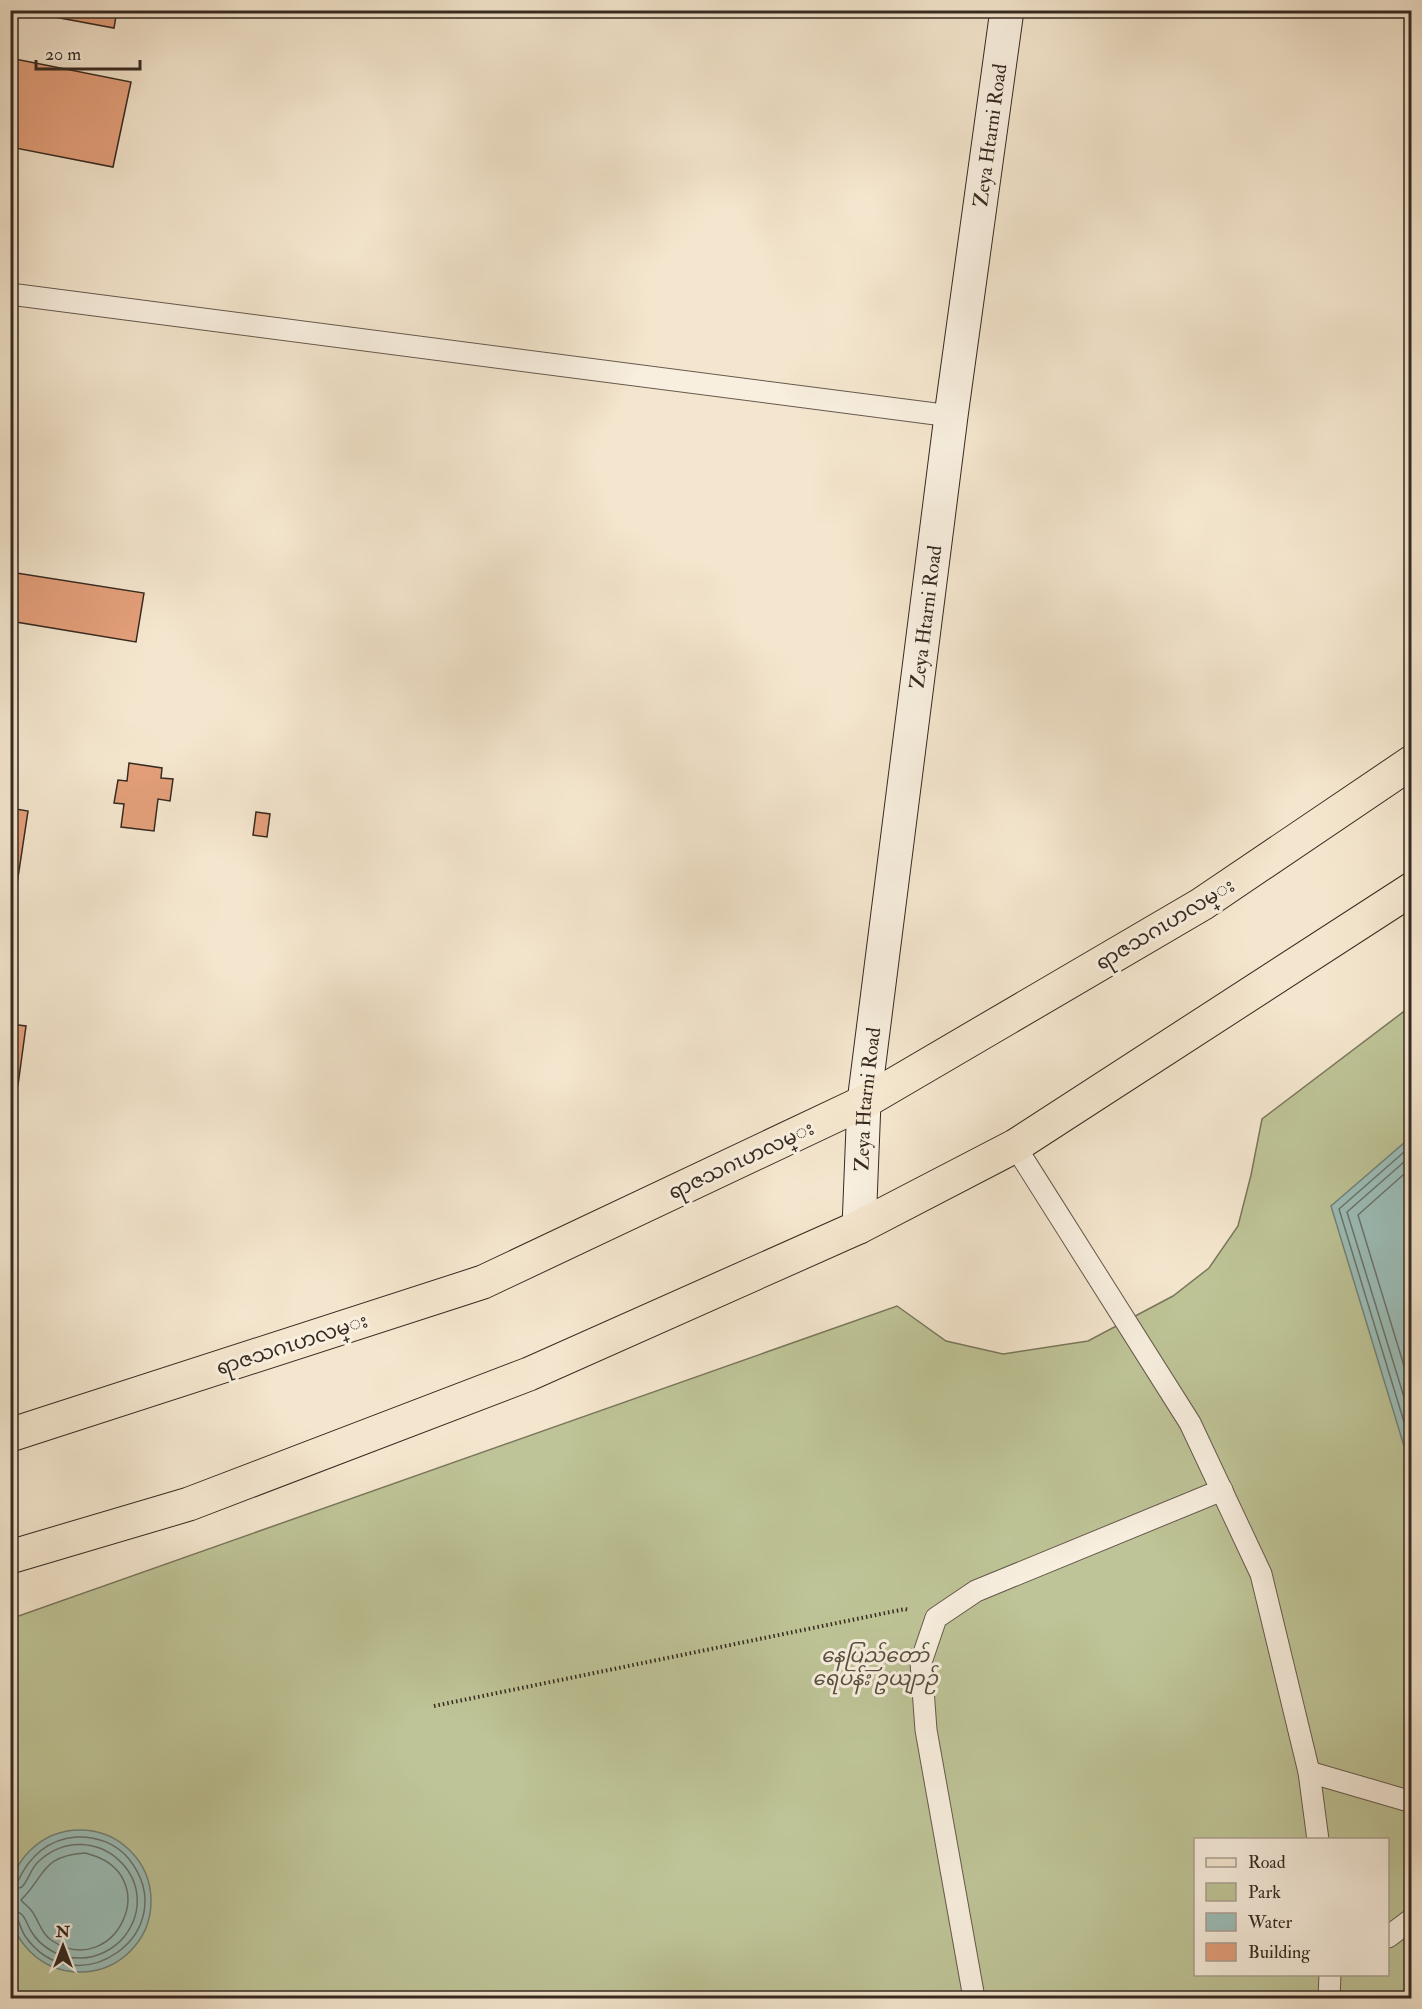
<svg xmlns="http://www.w3.org/2000/svg" width="1422" height="2009" viewBox="0 0 1422 2009" font-family="'IM FELL Double Pica','Noto Sans Myanmar',serif">
<rect width="100%" height="100%" fill="#f4e6ce"/>
<filter id="stains"><feTurbulence type="fractalNoise" baseFrequency=".00333" numOctaves="4"/><feColorMatrix values="0 0 0 0 .2 0 0 0 0 .09 0 0 0 0 .02 0 0 0 .5 -.17"/></filter>
<radialGradient id="worn" r=".72"><stop offset=".6" stop-color="#630" stop-opacity="0"/><stop offset="1" stop-color="#630" stop-opacity=".3"/></radialGradient>
<path fill="#bec497" stroke="#7a775c" stroke-width="1.5" fill-rule="evenodd" d="M 1411,1006 L 1411,1998 L 11,1998 L 10,1619 L 897,1306 L 946,1341 L 1003,1354 L 1088,1341 L 1173,1296 L 1209,1268 L 1238,1226 L 1251,1175 L 1262,1119 ZM 1196,1840 L 1388,1840 L 1388,1974 L 1196,1974 Z"/>
<g fill="#9cbfba" stroke="#73837d" stroke-width="1.5">
<polygon points="1411,1137 1411,1469 1331,1206"/>
<circle cx="80" cy="1901" r="71"/>
</g>
<g fill="none" stroke-linecap="round" stroke-linejoin="round">
<g stroke="#69746e" stroke-width="1.5">
<polyline points="1412,1145 1339,1209 1412,1448"/>
<polyline points="1412,1155 1347,1212 1412,1423"/>
<polyline points="1412,1167 1358,1215 1412,1392"/>
<path d="M 85,1853 C 169,1873 114,1983 51,1940 C 40,1932 39,1920 31,1910 C 28,1906 24,1904 21,1900 C 46,1875 41,1856 85,1853 Z"/>
<path d="M 10,1884 L 18,1881 C 29,1857 48,1839 76,1837 C 96,1836 116,1843 129,1859 C 186,1932 76,2009 25,1936 C 22,1931 20,1925 18,1920 L 10,1917"/>
<path d="M 10,1891 L 22,1887 C 29,1879 31,1868 39,1861 C 93,1813 168,1880 124,1937 C 114,1949 97,1958 81,1958 C 61,1959 41,1948 31,1931 C 25,1921 25,1911 10,1910"/>
</g>
</g>
<g fill="#e4a07b" stroke="#362a22" stroke-width="1.5">
<polygon points="17,10 117,10 114,28"/>
<polygon points="10,58 131,82 113,167 10,147"/>
<polygon points="10,572 144,593 136,642 10,621"/>
<polygon points="129,763 162,768 161,778 173,779 170,801 158,799 154,831 121,827 124,804 114,803 118,780 127,781"/>
<polygon points="10,808 28,811 17,884 10,883"/>
<polygon points="256,812 270,814 267,837 253,835"/>
<polygon points="10,1024 26,1026 18,1085 10,1084"/>
</g>
<g fill="none" stroke-linecap="round" stroke-linejoin="round">
<g stroke="#66594d" stroke-width="23">
<g id="lane">
<polyline points="10,294 951,416"/>
<polyline points="1015,1146 1190,1423 1261,1574 1309,1772 1318,1840"/>
<polyline points="1309,1772 1412,1802"/>
<polyline points="1388,1937 1412,1919"/>
<polyline points="974,1998 926,1730 921,1662 936,1618 976,1591 1222,1490"/>
<polyline points="1329,1998 1330,1974"/>
</g>
</g>
<g stroke="#362a22" stroke-width="35">
<g id="secondary">
<path id="s1" d="M 859,1227 L 864,1102 L 951,416 L 1007,10"/>
</g>
</g>
<g stroke="#362a22" stroke-width="35">
<g id="primary">
<polyline points="10,1435 483,1282 864,1102 1202,904 1412,762"/>
<polyline points="10,1557 189,1504 529,1374 859,1227 1015,1146 1412,889"/>
</g>
</g>
<polyline stroke="#362a22" stroke-width="4" stroke-dasharray="1.5 3" stroke-linecap="butt" points="434,1706 905,1609 910,1610"/>
<use href="#lane" stroke="#f8efdf" stroke-width="21"/>
<use href="#secondary" stroke="#f8efdf" stroke-width="33"/>
<use href="#primary" stroke="#f4e6ce" stroke-width="33"/>
</g>
<g text-anchor="middle" stroke-width="6" stroke-linejoin="round" paint-order="stroke">
<g font-size="20" fill="#362a22" stroke="#f8efdf">
<text dy="7" stroke="none"><textPath href="#s1" startOffset="1100">Zeya Htarni Road</textPath></text>
<text dy="7" stroke="none"><textPath href="#s1" startOffset="614">Zeya Htarni Road</textPath></text>
<text transform="translate(1165 924) rotate(-31)" y="7">ရာဇသဂၤဟလမ္း</text>
<text dy="7" stroke="none"><textPath href="#s1" startOffset="128">Zeya Htarni Road</textPath></text>
<text transform="translate(741 1160) rotate(-25)" y="7">ရာဇသဂၤဟလမ္း</text>
<text transform="translate(292 1344) rotate(-18)" y="7">ရာဇသဂၤဟလမ္း</text>
</g>
<g font-size="20" font-style="italic" fill="#58503f" stroke="#f8efdf">
<text x="875" y="1662">နေပြည်တော်<tspan x="875" dy="23">ရေပန်း ဥယျာဉ်</tspan></text>
</g>
</g>
<rect width="1422" height="2009" fill="none" stroke="#f4e6ce" stroke-width="36"/>
<rect x="12" y="12" width="1398" height="1985" fill="none" stroke="#362a22" stroke-width="3"/>
<rect x="18" y="18" width="1386" height="1973" fill="none" stroke="#362a22" stroke-width="1.5"/>
<rect x="1194" y="1838" width="195" height="138" fill="#f8efdf" stroke="#aaa093" stroke-width="1.5"/>
<rect x="1206" y="1858" width="30" height="9" fill="#f4e6ce" stroke="#aaa093" stroke-width="1.5"/>
<text x="1248" y="1868" font-size="18" fill="#362a22">Road</text>
<rect x="1206" y="1883" width="30" height="18" fill="#bec497" stroke="#aaa093" stroke-width="1.5"/>
<text x="1248" y="1898" font-size="18" fill="#362a22">Park</text>
<rect x="1206" y="1913" width="30" height="18" fill="#9cbfba" stroke="#aaa093" stroke-width="1.5"/>
<text x="1248" y="1928" font-size="18" fill="#362a22">Water</text>
<rect x="1206" y="1943" width="30" height="18" fill="#e4a07b" stroke="#aaa093" stroke-width="1.5"/>
<text x="1248" y="1958" font-size="18" fill="#362a22">Building</text>
<g transform="translate(63 1946)" stroke="#f8efdf" stroke-width="4.5" paint-order="stroke">
<path d="M0-4.5L10 22L0 15L-10 22Z" fill="#362a22"/>
<text y="-9" font-size="16" font-weight="bold" text-anchor="middle" fill="#362a22">N</text>
</g>
<path d="M36 60v9h104v-9" fill="none" stroke="#362a22" stroke-width="3"/>
<text x="45" y="60" font-size="18" fill="#362a22" stroke="#f8efdf" stroke-width="4.5" paint-order="stroke">20 m</text>
<rect width="100%" height="100%" filter="url(#stains)"/>
<rect width="100%" height="100%" fill="url(#worn)"/>
</svg>
